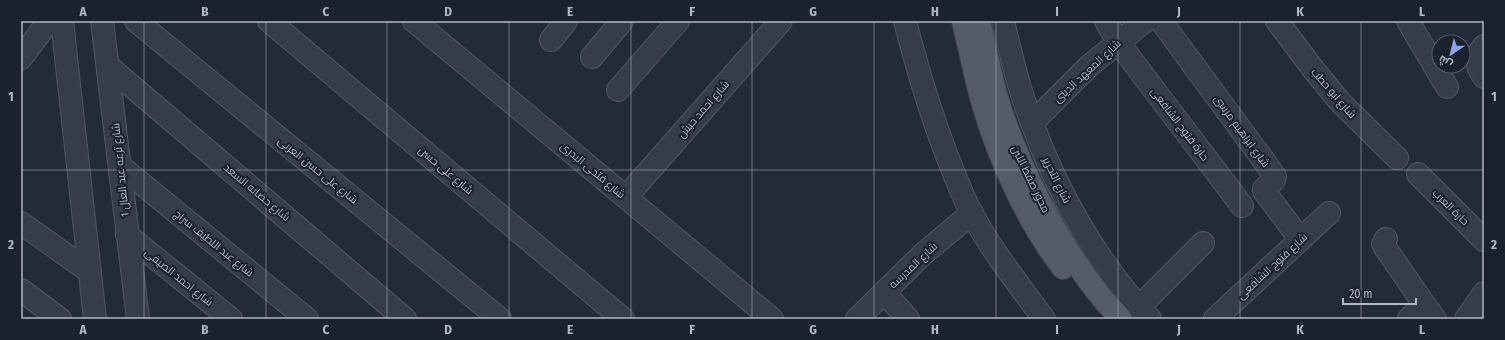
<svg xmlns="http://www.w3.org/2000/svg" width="1505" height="340" viewBox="0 0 1505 340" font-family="'Fira Sans Condensed',Cairo,sans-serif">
<rect width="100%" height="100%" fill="#232a38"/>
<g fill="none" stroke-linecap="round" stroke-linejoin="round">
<g stroke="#525764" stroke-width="24">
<g id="minor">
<polyline points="136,21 500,319"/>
<polyline points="269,21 623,319"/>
<polyline points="414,21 772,319"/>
<polyline points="1106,21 1118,42 1242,206"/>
<polyline points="1161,21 1275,176 1274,180 1264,189 1264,191 1300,239"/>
<polyline points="1277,21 1313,69 1341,103 1397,158"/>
<polyline points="1408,21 1447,87"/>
<polyline points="551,40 566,21"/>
<path d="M 1484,46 C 1474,58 1475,64 1484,77"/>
<polyline points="592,57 622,21"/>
<polyline points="21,58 49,21"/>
<polyline points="108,66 405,319"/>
<polyline points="618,90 678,21"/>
<polyline points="1032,123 1089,66 1145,21"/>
<polyline points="120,166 307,319"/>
<polyline points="1418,174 1484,240"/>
<polyline points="626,197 781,21"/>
<polyline points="21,223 90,272"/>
<polyline points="127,235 231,319"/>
<polyline points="1386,239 1383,244 1386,249 1424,304"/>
<polyline points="21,290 60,319"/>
<polyline points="884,292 908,319"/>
<polyline points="1139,307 1203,243"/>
<polyline points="857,319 922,255 972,213"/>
<polyline points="1215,319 1329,213"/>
<polyline points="1409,319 1424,304 1435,319"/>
<polyline points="1466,319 1484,293"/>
</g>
</g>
<g stroke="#525764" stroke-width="24">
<g id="tertiary">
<polyline points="62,21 95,319"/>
<polyline points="102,21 138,319"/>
<path d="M 905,21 C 917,68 931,115 949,161 C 956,178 963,197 972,214 C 992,251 1019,285 1044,319"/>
<path d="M 1003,21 C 1011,55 1019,90 1032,123 C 1058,194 1098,264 1150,319"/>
</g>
</g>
<g stroke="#404552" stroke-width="24">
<g id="primary">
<path d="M 963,21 C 970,49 975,77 983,104 C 999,159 1028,223 1063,268"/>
<path d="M 979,21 C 985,46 990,73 997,98 C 1017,164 1056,240 1099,294 C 1106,303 1114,311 1121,319"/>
</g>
</g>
<use href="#minor" stroke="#373c49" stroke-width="22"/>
<use href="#tertiary" stroke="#373c49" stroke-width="22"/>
<use href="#primary" stroke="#555b69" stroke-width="22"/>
</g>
<path fill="none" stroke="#b2b7c5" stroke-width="1" stroke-opacity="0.55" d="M 144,21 L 144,319M 266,21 L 266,319M 387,21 L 387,319M 509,21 L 509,319M 631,21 L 631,319M 752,21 L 752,319M 874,21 L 874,319M 996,21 L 996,319M 1118,21 L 1118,319M 1240,21 L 1240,319M 1361,21 L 1361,319M 21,170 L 1484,170"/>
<g text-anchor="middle" stroke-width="4" stroke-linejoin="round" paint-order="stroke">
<g font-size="11" fill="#b2b7c5" stroke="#1c212e">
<text transform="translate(1087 71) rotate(-43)" y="4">شارع المعهد الدينى</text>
<text transform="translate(1334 93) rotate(49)" y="4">شارع ابو حطب</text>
<text transform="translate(703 109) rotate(-49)" y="4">شارع احمد حبش</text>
<text transform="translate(1180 124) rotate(53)" y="4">حارة فتوح الشافعى</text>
<text transform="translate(1242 131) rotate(54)" y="4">شارع ابراهيم مرسى</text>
<text transform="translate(120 170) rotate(-96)" y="4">شارع ترعه عبد العال 1</text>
<text transform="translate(318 170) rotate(39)" y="4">شارع على حسن العربى</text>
<text transform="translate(446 170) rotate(40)" y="4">شارع على حسن</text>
<text transform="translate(593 170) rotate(40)" y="4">شارع فتحى البدرى</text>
<text transform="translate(1031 179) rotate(64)" y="4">محور صفط اللبن</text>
<text transform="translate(1057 180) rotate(64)" y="4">شارع التحرير</text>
<text transform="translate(257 192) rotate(40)" y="4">شارع حضانه السعد</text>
<text transform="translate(1451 207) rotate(45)" y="4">حارة العرب</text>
<text transform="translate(214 243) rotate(39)" y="4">شارع عبد اللطيف سراج</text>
<text transform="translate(913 265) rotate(-43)" y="4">شارع المدرسه</text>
<text transform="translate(1272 266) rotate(-43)" y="4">شارع فتوح الشافعى</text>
<text transform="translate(179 277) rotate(39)" y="4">شارع احمد الصيفى</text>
</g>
</g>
<rect width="1505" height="340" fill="none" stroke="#1c212e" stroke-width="44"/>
<g transform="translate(1451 54) rotate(215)"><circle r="19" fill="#1c212e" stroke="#585d6a"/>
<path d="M0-3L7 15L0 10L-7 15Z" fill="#8ba5f1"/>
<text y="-6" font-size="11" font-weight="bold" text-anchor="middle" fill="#b2b7c5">ش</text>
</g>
<path d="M1343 298v6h73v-6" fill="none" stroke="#b2b7c5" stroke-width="2"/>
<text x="1349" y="298" font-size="12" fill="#b2b7c5" stroke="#1c212e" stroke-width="3" paint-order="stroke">20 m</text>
<rect x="22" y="22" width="1461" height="296" fill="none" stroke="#b2b7c5" stroke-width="1.5"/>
<g font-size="13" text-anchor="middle" font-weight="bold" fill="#b2b7c5">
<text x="83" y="16">A</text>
<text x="205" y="16">B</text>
<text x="326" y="16">C</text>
<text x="448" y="16">D</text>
<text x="570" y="16">E</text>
<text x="692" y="16">F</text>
<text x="813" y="16">G</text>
<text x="935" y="16">H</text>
<text x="1057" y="16">I</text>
<text x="1179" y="16">J</text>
<text x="1300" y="16">K</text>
<text x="1422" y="16">L</text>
<text x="11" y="101">1</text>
<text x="1494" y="101">1</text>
<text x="11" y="249">2</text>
<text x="1494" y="249">2</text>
<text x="83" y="334">A</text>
<text x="205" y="334">B</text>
<text x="326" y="334">C</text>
<text x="448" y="334">D</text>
<text x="570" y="334">E</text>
<text x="692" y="334">F</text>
<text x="813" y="334">G</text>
<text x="935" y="334">H</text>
<text x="1057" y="334">I</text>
<text x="1179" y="334">J</text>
<text x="1300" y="334">K</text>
<text x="1422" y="334">L</text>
</g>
</svg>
